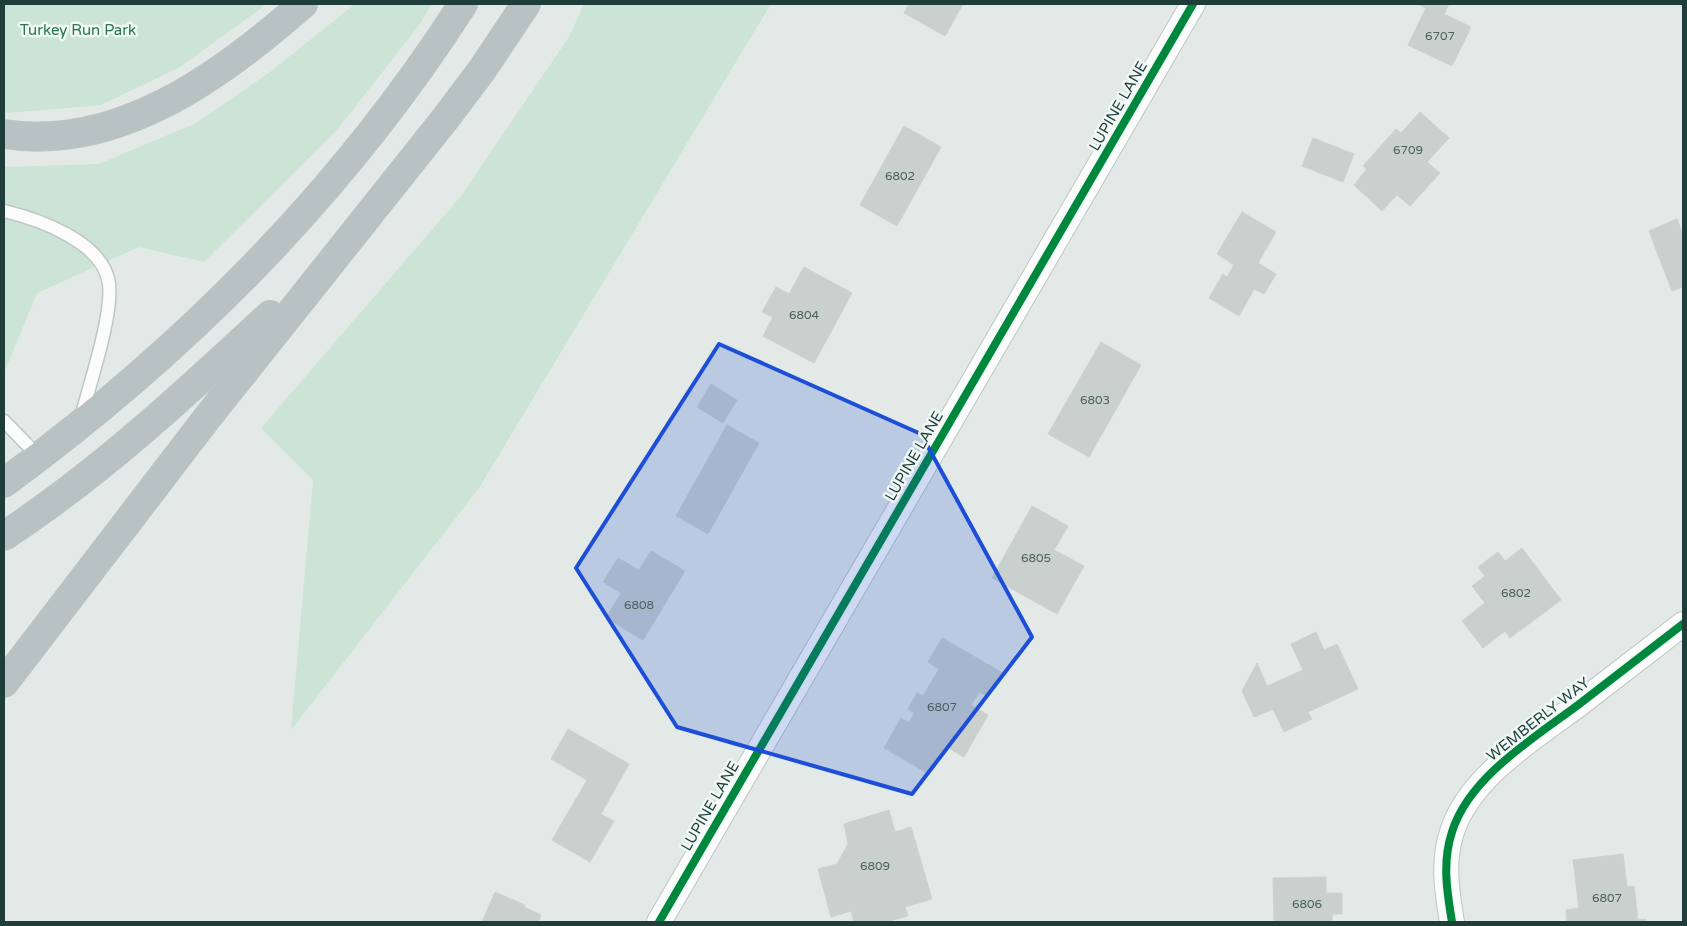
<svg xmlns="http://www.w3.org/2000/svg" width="1687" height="926" viewBox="0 0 1687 926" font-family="'Varela Round',sans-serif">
<rect width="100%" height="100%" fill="#e3e9e7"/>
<g fill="#cbe4d5">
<polygon points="4,4 267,4 180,67 101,105 8,113 4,112"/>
<polygon points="355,4 432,4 420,24 337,130 204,262 139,247 37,293 4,373 4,167 99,164 196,123 270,72"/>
<polygon points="584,4 771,4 479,488 291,730 313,480 261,428 461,196 569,37"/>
</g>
<g fill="#cad0ce" stroke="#cbd2d0">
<polygon points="909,4 963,4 945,36 904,13"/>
<polygon points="1417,4 1449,4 1444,14 1471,27 1452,66 1408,45 1426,8"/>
<polygon points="1420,112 1449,138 1427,162 1440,173 1410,206 1397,195 1382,211 1354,185 1367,169 1363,166 1396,129 1401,133"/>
<polygon points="904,126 941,147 897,226 860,205"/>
<polygon points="1313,138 1354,154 1343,182 1302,166"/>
<polygon points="1242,212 1276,232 1258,263 1276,274 1264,294 1254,289 1239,316 1209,298 1223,274 1227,277 1234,265 1217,254"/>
<polygon points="1677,219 1683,235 1683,287 1672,291 1649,231"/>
<polygon points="804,267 852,293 814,363 763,336 773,317 762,312 776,287 789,294"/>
<polygon points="1101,342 1141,365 1089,457 1048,434"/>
<polygon points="711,384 737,400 723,423 697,407"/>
<polygon points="727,425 759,443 708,534 676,516"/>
<polygon points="1032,506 1068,526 1054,550 1084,566 1057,614 992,578"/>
<polygon points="1522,548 1561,600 1510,638 1505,631 1483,648 1462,621 1485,603 1472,586 1485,576 1478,567 1498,552 1505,561"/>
<polygon points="651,551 685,571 643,640 606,618 621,593 603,582 618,558 639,570"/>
<polygon points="1316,632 1324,650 1337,644 1358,689 1308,712 1312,719 1284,732 1273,709 1254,717 1242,691 1257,663 1267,686 1303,670 1291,644"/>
<polygon points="942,638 1003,673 988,697 979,692 971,705 988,715 964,757 945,746 929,774 884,748 901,718 909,723 914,713 908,709 917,693 923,696 939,669 928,662"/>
<polygon points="568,729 629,764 601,814 614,821 590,862 552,840 587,780 551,759"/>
<polygon points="889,810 895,832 911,827 932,899 905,907 908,916 886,922 854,922 851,911 831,917 818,869 837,864 848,844 844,824"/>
<polygon points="1623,854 1627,887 1634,886 1638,920 1646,919 1646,922 1567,922 1566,910 1579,908 1573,860"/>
<polygon points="1326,877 1326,893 1342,893 1342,914 1332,914 1332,922 1274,922 1273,878"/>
<polygon points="495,892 525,905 524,907 541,915 538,922 482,922"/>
</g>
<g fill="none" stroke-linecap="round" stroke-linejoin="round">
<g stroke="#c0c6c4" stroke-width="15">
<g id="lane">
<path d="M 4,211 C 38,219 104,242 109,284 C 113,316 89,385 81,418"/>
<polyline points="4,421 39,457"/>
</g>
</g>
<g stroke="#c0c6c4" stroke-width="26">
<g id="street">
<polyline points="659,922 1193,4"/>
<path d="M 1452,922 C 1447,892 1442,862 1452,832 C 1469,777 1534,738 1578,705 C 1613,678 1648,651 1683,624"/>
</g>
</g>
<g stroke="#bbc5c3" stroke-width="30">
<g id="highway">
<path d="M 4,134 C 118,152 222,75 303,4"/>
<path d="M 4,483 C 185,350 342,193 463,4"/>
<path d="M 4,536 C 100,473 186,393 270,315"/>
<polyline points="4,683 207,418 445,119 482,70 526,4"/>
</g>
</g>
<use href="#lane" stroke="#fbfcfb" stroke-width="12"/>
<use href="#street" stroke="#fbfcfb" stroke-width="24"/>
<use href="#highway" stroke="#b9c2c2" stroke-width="28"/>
<g stroke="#f0f8f5" stroke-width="11">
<g id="cycleway">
<polyline points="659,922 1193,4"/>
<path d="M 1452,922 C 1447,892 1442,862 1452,832 C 1469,777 1534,738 1578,705 C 1613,678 1648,651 1683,624"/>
</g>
</g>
<use href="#cycleway" stroke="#00873e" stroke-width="8"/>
</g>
<path fill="#1d4ed8" fill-opacity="0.2" stroke="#1d4ed8" stroke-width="4" stroke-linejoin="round" d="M 719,344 L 921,434 L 1032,637 L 912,794 L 677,727 L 576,568 Z"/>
<g text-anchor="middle" stroke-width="5" stroke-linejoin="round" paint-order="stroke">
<g font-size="12" fill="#4a625f">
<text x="1440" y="40">6707</text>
<text x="1408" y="154">6709</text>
<text x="900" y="180">6802</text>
<text x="804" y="319">6804</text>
<text x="1095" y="404">6803</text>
<text x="1036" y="562">6805</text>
<text x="1516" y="597">6802</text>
<text x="639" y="609">6808</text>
<text x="942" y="711">6807</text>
<text x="875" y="870">6809</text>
<text x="1607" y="902">6807</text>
<text x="1307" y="908">6806</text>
</g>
<g font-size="15" fill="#277651" stroke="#f0f8f5">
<text x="78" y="35">Turkey Run Park</text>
</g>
<g font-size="15" fill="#1f3d39" stroke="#f0f8f5">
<text transform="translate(1118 106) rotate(-60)" y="5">LUPINE LANE</text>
<text transform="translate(914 456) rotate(-60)" y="5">LUPINE LANE</text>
<text transform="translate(1538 719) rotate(-38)" y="5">WEMBERLY WAY</text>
<text transform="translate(710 806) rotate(-60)" y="5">LUPINE LANE</text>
</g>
</g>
<rect width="1687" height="926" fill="none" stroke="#1f3d39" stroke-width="10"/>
</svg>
